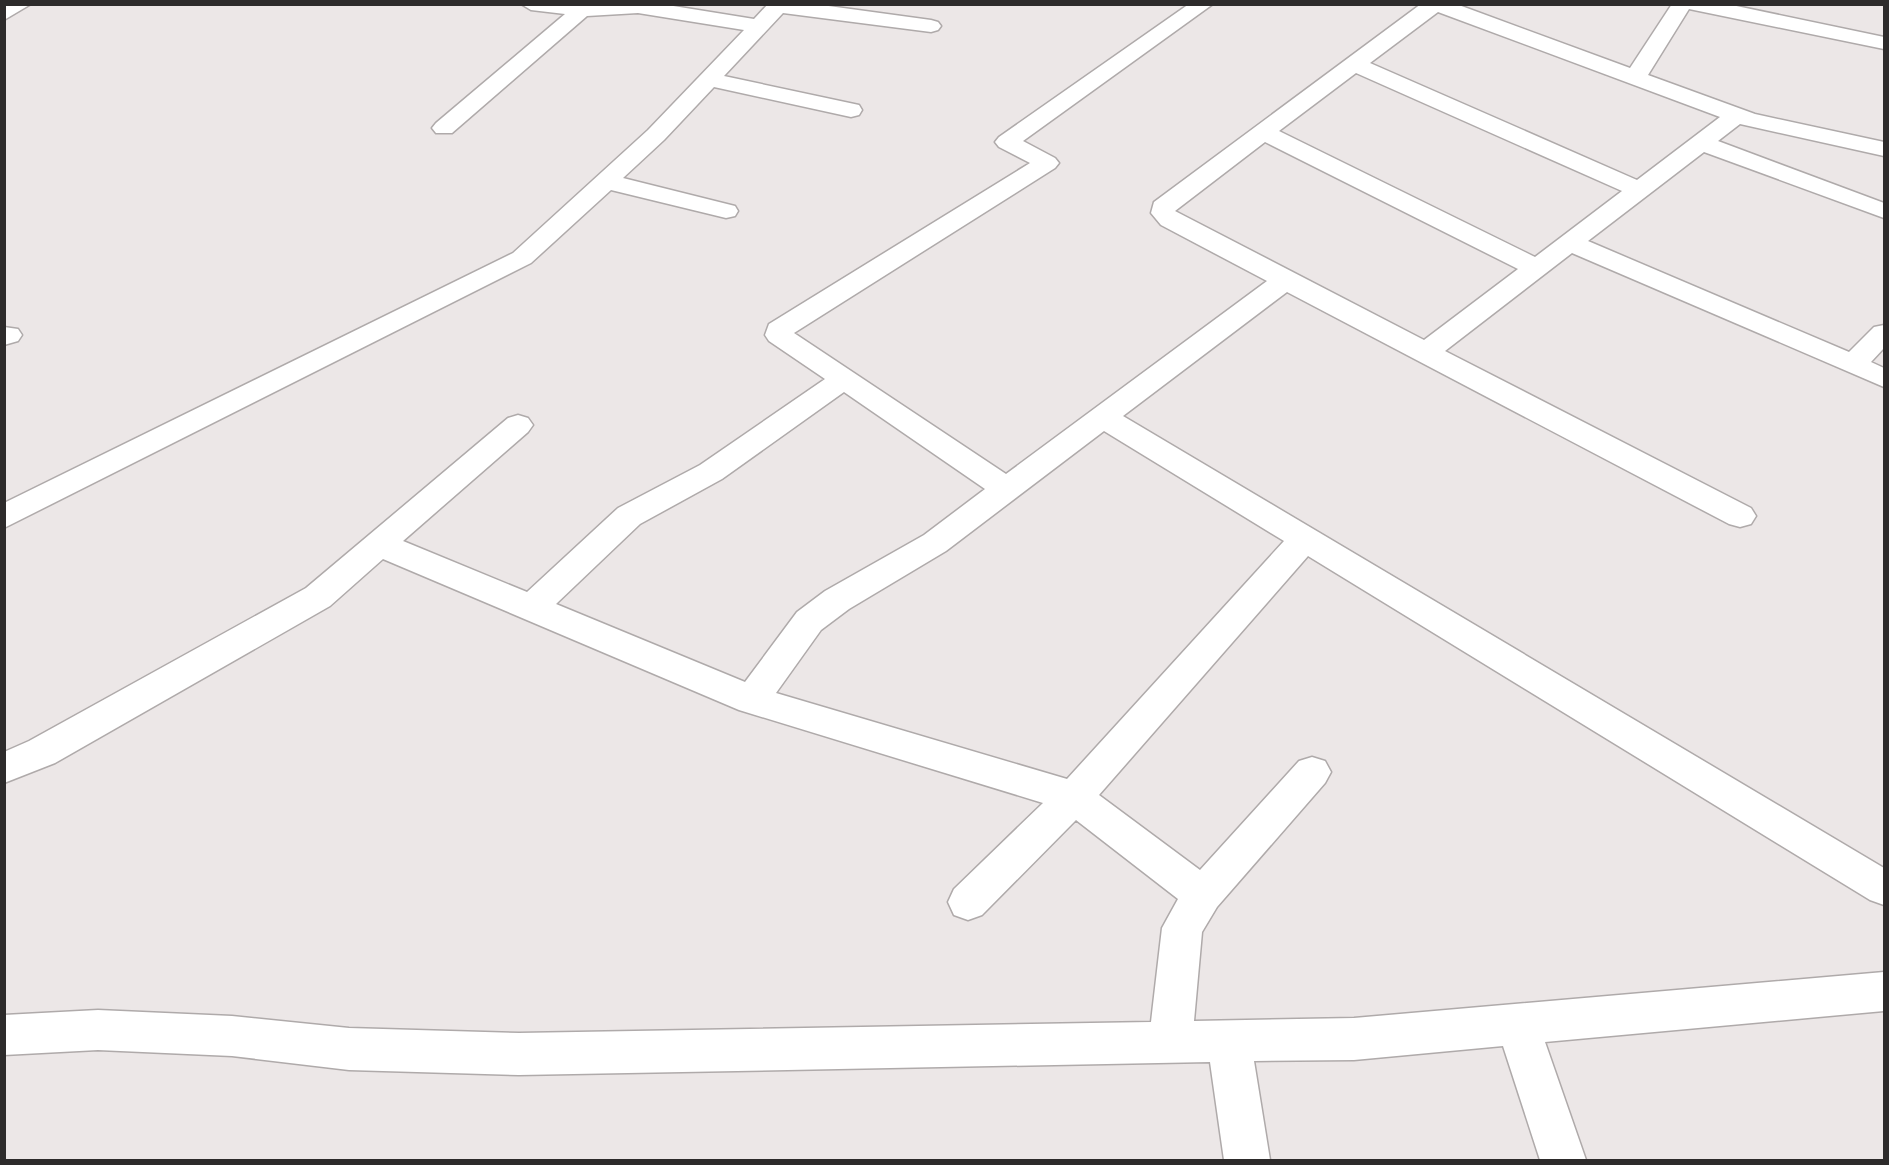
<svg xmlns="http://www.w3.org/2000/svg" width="1889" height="1165" viewBox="0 0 1889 1165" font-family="'Varela Round',sans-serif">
<rect width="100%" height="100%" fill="#ece7e7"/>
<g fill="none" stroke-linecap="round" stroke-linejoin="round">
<g stroke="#afaaaa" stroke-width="3">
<g id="street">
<polygon points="31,4 4,20 4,5"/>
<polygon points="521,4 661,4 754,19 768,4 814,4 931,20 938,22 941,26 938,30 931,32 783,13 724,76 859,105 862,110 859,115 851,117 714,87 664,140 623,178 735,206 738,211 735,216 726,218 611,190 531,263 4,528 4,503 513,253 648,130 744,30 638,13 587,16 452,133 436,133 432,128 436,123 565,14 531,10"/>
<path d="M 1189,4 L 1213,4 L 1023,141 L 1055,158 L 1059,163 L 1055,168 L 794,333 L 1006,474 L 1267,281 L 1161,225 L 1151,213 L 1154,202 L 1421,4 L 1456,4 L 1630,68 L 1672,4 L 1727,4 L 1884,37 L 1884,49 L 1689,9 L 1648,75 L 1755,114 L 1884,142 L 1884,156 L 1740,124 L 1718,141 L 1884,203 L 1884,218 L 1704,152 L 1588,241 L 1849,352 L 1874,327 L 1884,325 L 1884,348 L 1871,362 L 1884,368 L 1884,387 L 1572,253 L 1445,351 L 1751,508 L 1756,516 L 1751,524 L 1740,527 L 1729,524 L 1287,292 L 1123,416 L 1884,868 L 1884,905 L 1870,900 L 1308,556 L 1099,795 L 1200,870 L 1299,761 L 1312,757 L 1325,761 L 1331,772 L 1325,783 L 1217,907 L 1202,932 L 1194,1021 L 1354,1018 L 1884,972 L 1884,1011 L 1545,1042 L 1586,1160 L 1540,1160 L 1503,1046 L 1354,1060 L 1254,1061 L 1270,1160 L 1224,1160 L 1210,1062 L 519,1075 L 349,1070 L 232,1056 L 98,1050 L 4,1055 L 4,1015 L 98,1010 L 232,1016 L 349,1028 L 519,1033 L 1151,1022 L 1162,928 L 1178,899 L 1076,820 L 982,915 L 968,920 L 954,915 L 948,902 L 954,889 L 1043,803 L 739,710 L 383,559 L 330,606 L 55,763 L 4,783 L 4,752 L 29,741 L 306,588 L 508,418 L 518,415 L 528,418 L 533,425 L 528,432 L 403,541 L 527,592 L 618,508 L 700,465 L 825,379 L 769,341 L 765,335 L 769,324 L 1030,163 L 999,147 L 995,142 L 999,137 ZM 1438,12 L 1720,117 L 1637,180 L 1370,63 ZM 1356,73 L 1622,191 L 1535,257 L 1279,131 ZM 1265,142 L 1518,269 L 1424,340 L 1175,211 ZM 844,392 L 985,489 L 924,535 L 825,591 L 797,612 L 745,682 L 556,604 L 640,524 L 722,479 ZM 1104,431 L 1284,541 L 1067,779 L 776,693 L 821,630 L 849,609 L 946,551 Z"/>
<polygon points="4,327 18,329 22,335 18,341 4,345"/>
</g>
</g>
<use href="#street" fill="#fff" fill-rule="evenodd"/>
</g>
<rect width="1889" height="1165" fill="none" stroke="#2d2b2b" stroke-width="12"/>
</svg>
